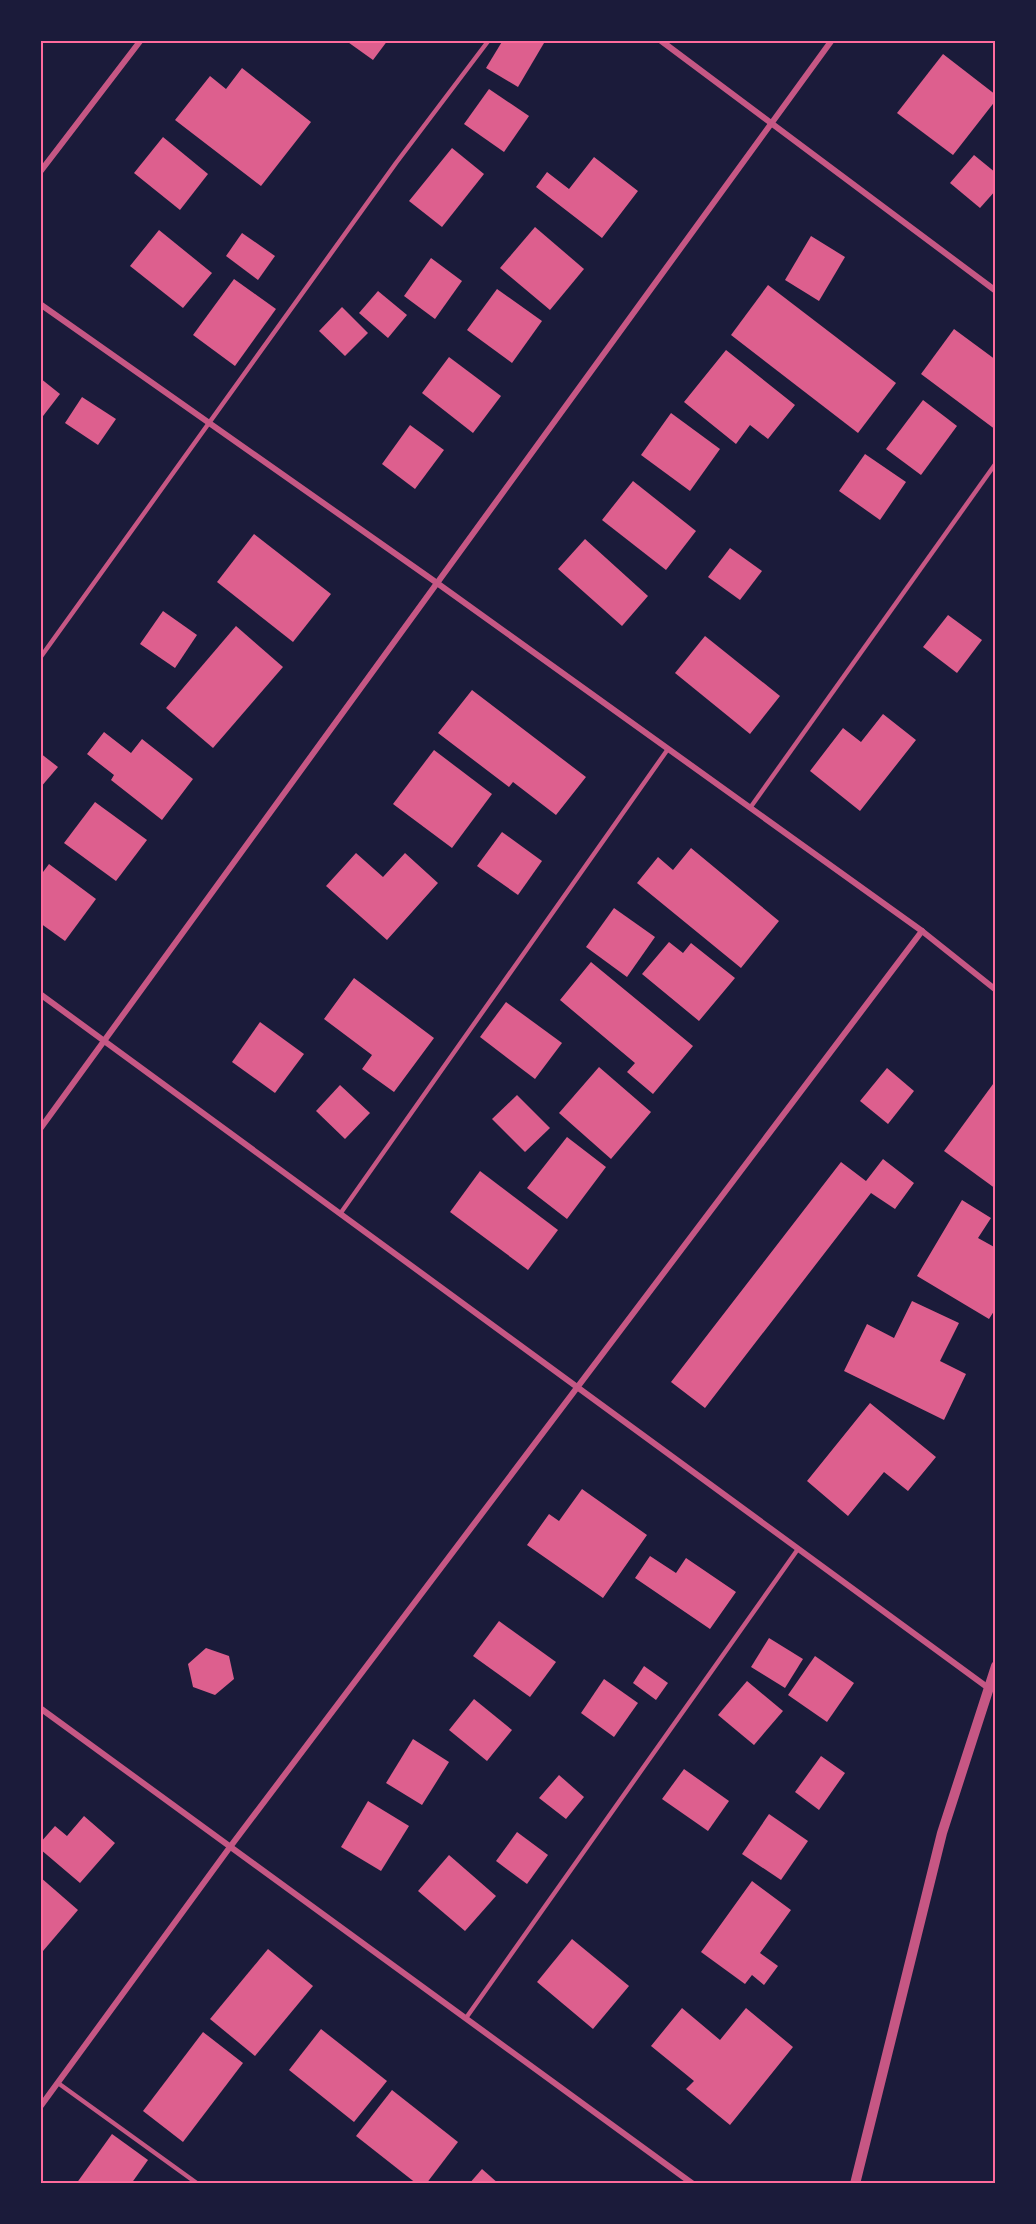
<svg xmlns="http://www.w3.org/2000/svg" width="1036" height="2224" viewBox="0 0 1036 2224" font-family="Quicksand,sans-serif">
<rect width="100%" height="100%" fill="#1b1b3a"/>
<g fill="#dd5f8e">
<polygon points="345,40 388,40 373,60"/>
<polygon points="503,40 540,40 544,43 518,87 486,68"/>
<polygon points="943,54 996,95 996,100 953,155 897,113"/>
<polygon points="242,68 311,122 261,186 175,120 210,76 226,89"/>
<polygon points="489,89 529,116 504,152 464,124"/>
<polygon points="163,137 208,174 180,210 134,173"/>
<polygon points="452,148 484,174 442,227 409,201"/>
<polygon points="974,155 996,173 996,190 980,208 950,183"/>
<polygon points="594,157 638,191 602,238 536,187 547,172 569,189"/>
<polygon points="535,227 584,269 550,310 500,268"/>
<polygon points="159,230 212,273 183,308 130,266"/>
<polygon points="242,233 275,256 258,280 226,256"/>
<polygon points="811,236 845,257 819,301 785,280"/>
<polygon points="431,258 462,281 435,319 404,296"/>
<polygon points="234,279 276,309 235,366 193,335"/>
<polygon points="768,285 896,383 858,433 731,335"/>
<polygon points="497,289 542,321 512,363 467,330"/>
<polygon points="378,291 407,315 388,338 359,313"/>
<polygon points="342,307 368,333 345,356 319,331"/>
<polygon points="954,329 996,360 996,430 921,374"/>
<polygon points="726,350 795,405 768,439 750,425 736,444 684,402"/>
<polygon points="449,357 501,396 473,433 422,393"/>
<polygon points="40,378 60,394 40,420"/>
<polygon points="82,397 116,419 98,445 65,423"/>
<polygon points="923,400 957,426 921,475 886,449"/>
<polygon points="671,413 720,449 690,491 641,455"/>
<polygon points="410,425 444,450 415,489 382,464"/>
<polygon points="865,454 906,482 880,520 839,491"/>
<polygon points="633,481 696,531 666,570 602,520"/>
<polygon points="254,534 331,594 293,642 217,582"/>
<polygon points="585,539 648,596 622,626 558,569"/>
<polygon points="730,548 762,571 740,600 708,577"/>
<polygon points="163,611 197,635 175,668 140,644"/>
<polygon points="948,615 982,640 957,673 923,647"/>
<polygon points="236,626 283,667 213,748 166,708"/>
<polygon points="705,636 780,696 750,734 675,673"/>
<polygon points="472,690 586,777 556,815 513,782 509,787 438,733"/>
<polygon points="883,714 916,740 860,811 810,771 843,728 861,742"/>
<polygon points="104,732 131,753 142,739 193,779 162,820 111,780 114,775 87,754"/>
<polygon points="434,750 492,794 452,848 393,804"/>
<polygon points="40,753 58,767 40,788"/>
<polygon points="95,802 147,840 116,881 64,843"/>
<polygon points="502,832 542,861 518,895 477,866"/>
<polygon points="691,848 779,921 741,968 637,883 658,857 673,870"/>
<polygon points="356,853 383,877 405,853 438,883 387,940 326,886"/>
<polygon points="49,864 96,899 65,941 40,923 40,876"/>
<polygon points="614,908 655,937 627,977 586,947"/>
<polygon points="669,942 683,953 691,943 735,978 699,1021 642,974"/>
<polygon points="591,962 693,1046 653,1094 627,1072 635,1063 560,1000"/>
<polygon points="354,978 434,1038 394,1092 362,1069 372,1055 324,1019"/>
<polygon points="506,1002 562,1043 535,1079 480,1037"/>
<polygon points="260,1022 304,1054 275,1093 232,1062"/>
<polygon points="599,1067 651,1112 611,1159 559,1113"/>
<polygon points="887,1068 914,1091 888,1124 860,1101"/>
<polygon points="996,1080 996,1189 944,1151"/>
<polygon points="340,1085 370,1113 345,1139 316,1111"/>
<polygon points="517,1095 550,1128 525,1152 492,1119"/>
<polygon points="567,1137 606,1167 567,1219 527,1188"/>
<polygon points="883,1159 914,1183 895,1209 871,1193 705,1408 671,1382 841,1162 866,1181"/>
<polygon points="480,1171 558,1230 528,1270 450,1212"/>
<polygon points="962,1200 991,1218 978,1238 996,1248 996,1308 989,1319 917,1276"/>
<polygon points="912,1301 959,1323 940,1361 966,1374 944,1420 844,1371 867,1324 894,1338"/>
<polygon points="870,1403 936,1457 908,1491 884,1472 848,1516 807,1481"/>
<polygon points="582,1489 647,1535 603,1598 527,1545 549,1514 559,1521"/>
<polygon points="650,1556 676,1573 686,1558 736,1592 710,1629 635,1578"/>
<polygon points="499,1621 556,1662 530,1697 473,1656"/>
<polygon points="769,1638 803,1659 785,1688 751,1667"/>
<polygon points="206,1648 229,1656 234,1679 215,1695 193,1687 188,1664"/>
<polygon points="815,1656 854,1683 827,1722 788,1695"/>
<polygon points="644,1666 668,1683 656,1700 633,1683"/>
<polygon points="604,1679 638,1703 614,1737 581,1713"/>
<polygon points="747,1681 783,1711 754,1745 718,1715"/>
<polygon points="474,1699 512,1730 487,1761 449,1730"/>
<polygon points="413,1739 449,1762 422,1805 386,1783"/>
<polygon points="821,1756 845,1773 819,1810 795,1792"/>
<polygon points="684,1769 729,1801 708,1831 662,1799"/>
<polygon points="559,1775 584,1797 566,1819 539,1798"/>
<polygon points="368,1801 409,1826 381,1871 341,1847"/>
<polygon points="769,1814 808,1841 781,1880 742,1854"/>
<polygon points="84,1816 115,1843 80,1883 40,1849 40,1843 55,1826 67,1836"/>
<polygon points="517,1832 548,1855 527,1884 496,1861"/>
<polygon points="449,1855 496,1896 465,1931 418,1891"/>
<polygon points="40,1877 78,1910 43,1951 40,1949"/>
<polygon points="752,1881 791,1910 760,1953 778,1966 764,1985 752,1975 745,1984 701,1952"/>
<polygon points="572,1939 629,1986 593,2029 537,1982"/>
<polygon points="268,1949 313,1986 255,2056 210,2019"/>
<polygon points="682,2008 720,2040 746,2008 793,2047 730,2125 686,2089 694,2081 651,2046"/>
<polygon points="321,2029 387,2081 354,2122 289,2070"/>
<polygon points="203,2032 243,2063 183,2142 143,2111"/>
<polygon points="392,2090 458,2142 426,2184 417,2184 356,2136"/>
<polygon points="112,2134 148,2160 131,2184 76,2184"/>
<polygon points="482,2169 499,2184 469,2184"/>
</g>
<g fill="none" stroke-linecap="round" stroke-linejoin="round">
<g stroke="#c65784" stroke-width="4.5">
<polyline points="40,658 396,163 489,40"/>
<polyline points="750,808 996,463"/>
<polyline points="340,1214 668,749"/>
<polyline points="466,2018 798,1549"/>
<polyline points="58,2083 198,2184"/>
</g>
<g stroke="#c65784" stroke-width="6">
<polyline points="660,40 996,291"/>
<polyline points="40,172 141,40"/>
<polyline points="40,304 437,583 922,931 996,990"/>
<polyline points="40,994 987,1687"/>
<polyline points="40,1129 832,40"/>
<polyline points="40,1708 693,2184"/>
<polyline points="40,2107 230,1847 922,931"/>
</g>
<polyline stroke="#c65784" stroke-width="10" points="855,2184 942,1833 996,1666"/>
</g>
<rect width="1036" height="2224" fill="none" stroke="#1b1b3a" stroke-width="84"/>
<rect x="42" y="42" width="952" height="2140" fill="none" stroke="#ff6b9d" stroke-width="2"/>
</svg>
